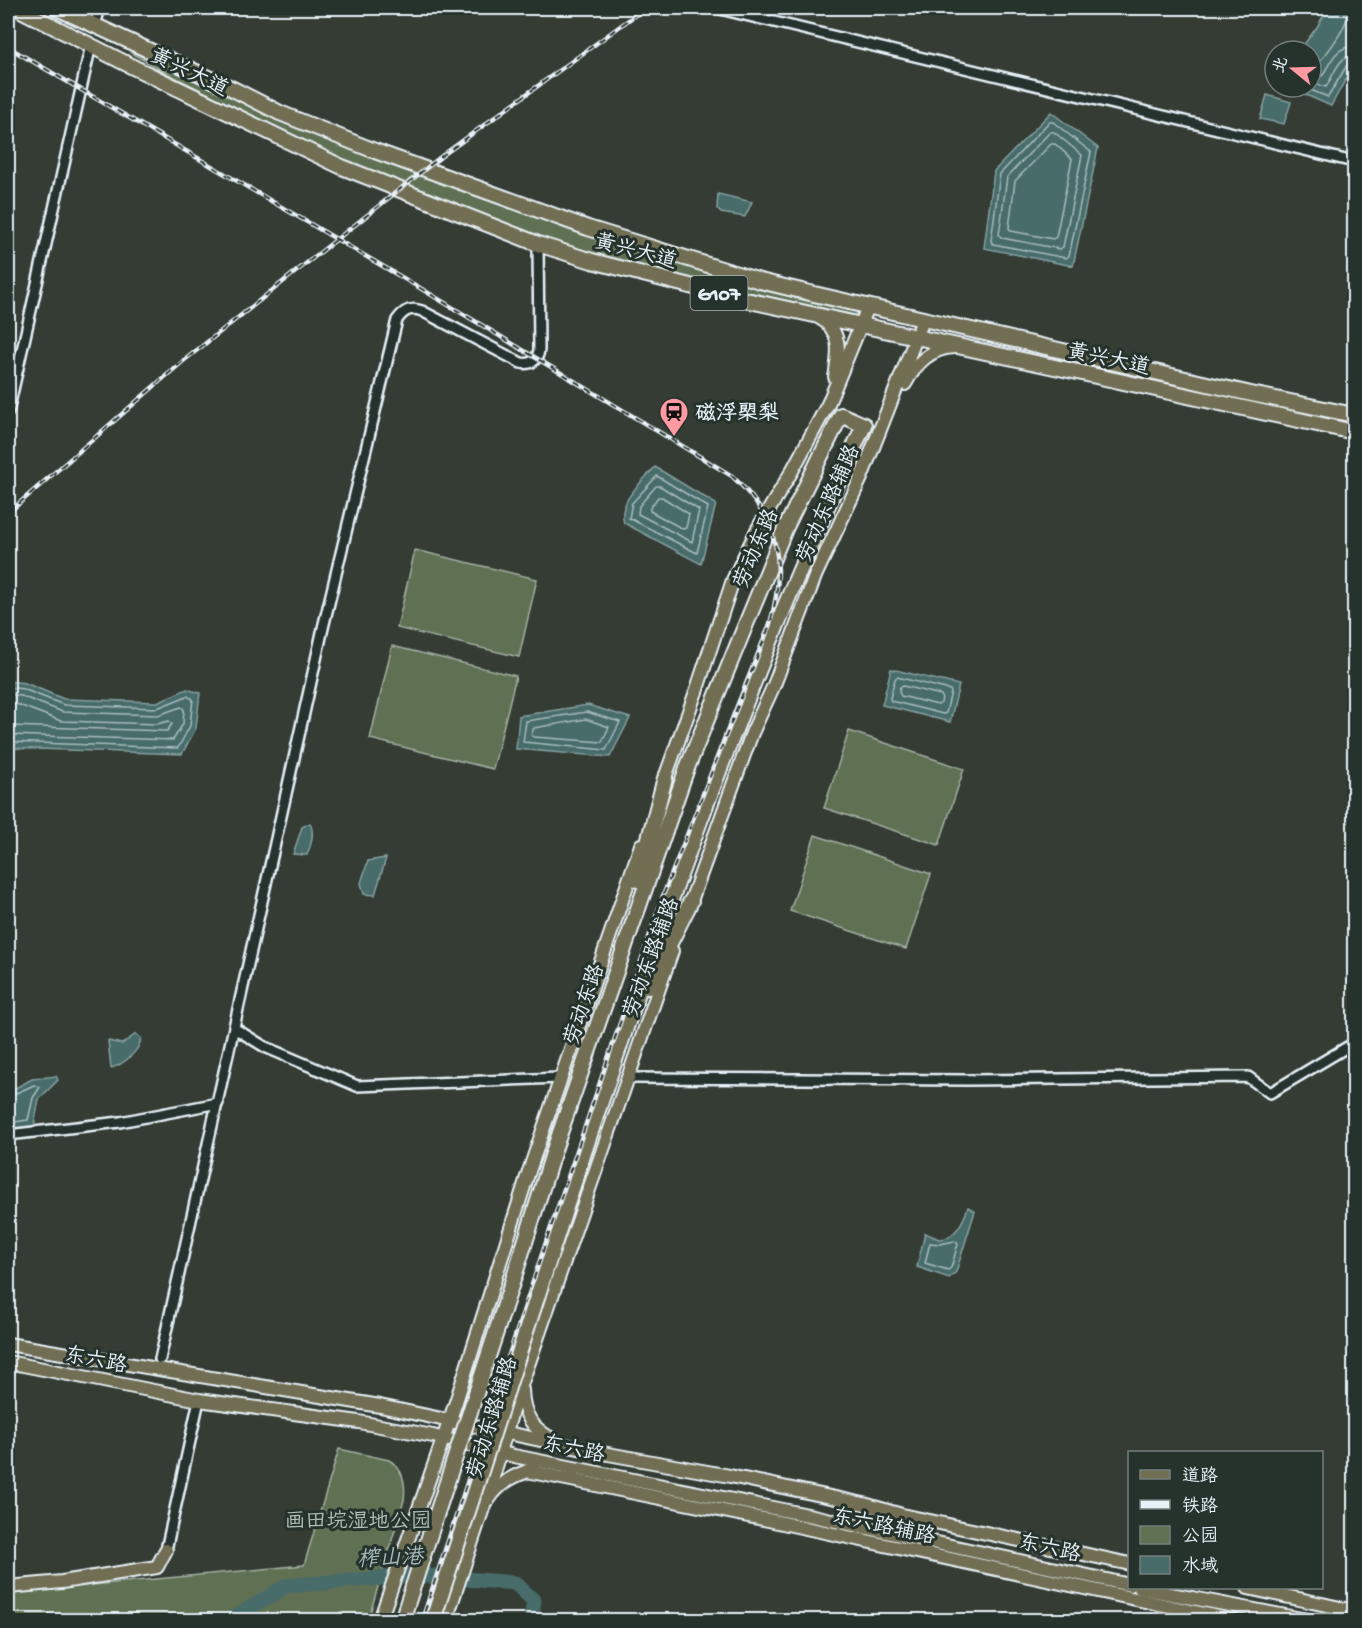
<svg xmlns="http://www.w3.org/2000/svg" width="1362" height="1628" viewBox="0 0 1362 1628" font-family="'Gochi Hand','LXGW WenKai TC',sans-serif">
<rect width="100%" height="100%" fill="#343c34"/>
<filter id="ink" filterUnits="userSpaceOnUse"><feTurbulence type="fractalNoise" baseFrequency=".0167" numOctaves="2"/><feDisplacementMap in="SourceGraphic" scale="12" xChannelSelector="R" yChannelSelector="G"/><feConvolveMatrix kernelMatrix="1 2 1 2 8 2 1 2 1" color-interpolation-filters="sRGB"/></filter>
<g filter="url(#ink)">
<g fill="#607052" stroke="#a4b0a5" stroke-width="1.5">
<path d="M 131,53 L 135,53 C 240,103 345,146 453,186 C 589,236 724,280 865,314 L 864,317 L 674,276 L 557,243 L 472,212 L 331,155 L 157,68 Z"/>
<polygon points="415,550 537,579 519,657 397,628"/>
<polygon points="392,646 516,676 493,769 370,739"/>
<polygon points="849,731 964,769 939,845 824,808"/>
<polygon points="815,835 931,874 906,949 790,911"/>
<path d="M 339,1449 L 389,1460 C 404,1469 406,1484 404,1500 L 368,1620 L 8,1620 L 8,1593 L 304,1565 Z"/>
</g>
<g fill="#476c6a" stroke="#87a1a3" stroke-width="1.5">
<polygon points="1328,8 1354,8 1354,64 1331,106 1288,87 1311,87 1311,51 1299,51 1317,27"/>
<polygon points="1267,95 1291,102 1284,124 1260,119"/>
<polygon points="1051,112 1098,148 1073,266 984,248 994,171"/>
<polygon points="718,194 752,202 745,217 721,213 717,209"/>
<path d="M 655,467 L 716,504 L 701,564 L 624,523 C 617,501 642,482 655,467 Z"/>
<polygon points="891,669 959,685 950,722 882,705"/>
<polygon points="8,681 25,683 64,699 157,702 187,689 200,693 196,728 182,754 8,748"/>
<polygon points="588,705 630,718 610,757 516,749 519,716"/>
<path d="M 310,823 C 315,833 311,845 307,855 L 293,854 L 302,827 Z"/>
<polygon points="386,858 375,895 364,894 361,883 368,861"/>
<path d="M 136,1034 L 141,1038 C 140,1051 123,1065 111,1068 L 108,1041 L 122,1044 Z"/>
<polygon points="56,1076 58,1080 39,1099 34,1126 8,1129 8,1092 32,1079"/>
<path d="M 968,1207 L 975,1211 L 956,1272 L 949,1278 L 917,1267 L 925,1233 C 929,1234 935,1238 939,1239 C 955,1240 964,1220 968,1207 Z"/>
</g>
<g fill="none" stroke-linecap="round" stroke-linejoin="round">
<g stroke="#a8bcbf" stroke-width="1.5">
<path d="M 1349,8 C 1349,26 1326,56 1312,69 L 1312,73 L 1322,76 C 1331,62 1335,47 1354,46"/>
<path d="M 1311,82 L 1326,87 C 1334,75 1338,56 1354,55"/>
<polyline points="1303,87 1328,97 1347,65 1354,63"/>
<polygon points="1049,122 1053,122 1091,152 1069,256 1066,258 993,244 991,241 1000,174"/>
<polygon points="1050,132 1054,132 1082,155 1063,247 1060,249 1002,238 999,235 1007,177"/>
<polygon points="1051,144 1055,144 1072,159 1056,237 1053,239 1011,231 1009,228 1015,181"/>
<polygon points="657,476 708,507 697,553 629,518 632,503"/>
<polygon points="656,486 660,486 699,510 692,542 638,514 639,506"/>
<polygon points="658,497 662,497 689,514 686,528 683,529 650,511 650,508"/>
<polygon points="897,677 950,690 951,692 946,713 943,714 891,701 890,698 895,679"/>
<polygon points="903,686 941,695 942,697 941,703 938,705 901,696 899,692 900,687"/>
<polyline points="8,687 23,689 64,705 157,708 187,696 193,699 190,726 178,748 8,742"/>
<polyline points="8,694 21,696 63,712 158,715 181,707 184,709 183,724 173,740 8,735"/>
<polyline points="8,703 19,705 61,721 157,724 169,721 172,724 167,731 8,726"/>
<polygon points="587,712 620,722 606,750 523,742 526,721"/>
<polygon points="586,719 609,727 602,742 534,737 531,735 534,728"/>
<polyline points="8,1097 34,1085 40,1087 33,1098 28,1120 8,1123"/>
<polygon points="955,1241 958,1244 951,1268 948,1270 925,1263 930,1243 940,1244"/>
</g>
<polyline stroke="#476c6a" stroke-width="15" points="231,1620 286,1586 418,1575 515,1583 534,1601 531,1620"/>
<g stroke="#e8f1f8" stroke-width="14">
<g id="minor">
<polyline points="716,8 1354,162"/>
<polyline points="95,25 100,8"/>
<polyline points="8,412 91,45"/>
<polyline points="234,1028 265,1047 357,1086 560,1078"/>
<polyline points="628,1078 968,1080 1248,1077 1270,1093 1354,1043"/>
<polyline points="8,1135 120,1122 218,1103"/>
<path d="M 160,1359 L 323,628 L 397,320 C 404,310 411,307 422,311 L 521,363 C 531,365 538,360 539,350 L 538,244"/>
<polyline points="166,1550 199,1400"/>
</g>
</g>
<g stroke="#e8f1f8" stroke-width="16">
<g id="major">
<path d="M 818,317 C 843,330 839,353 835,377"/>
<path d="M 905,384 C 916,363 930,348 955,347"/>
<polyline points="662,786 697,689 733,580 757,530 792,471 828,404 868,307"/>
<polyline points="688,909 752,733 774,685 816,574 861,478 923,320"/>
<polyline points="8,1344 380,1406 597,1452 730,1476 864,1504 902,1515 1130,1564"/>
<polyline points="8,1362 199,1400 359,1422 433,1436 514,1456 813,1516 1130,1585"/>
<path d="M 522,1390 C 523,1415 532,1429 554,1440"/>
<polyline points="527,1471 778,1522 1233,1620"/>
<path d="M 489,1499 C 500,1482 515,1475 534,1469"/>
<polyline points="8,1587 62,1582 157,1567 166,1550"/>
<polyline points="1140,1588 1307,1620"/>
<polyline points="1248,1588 1354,1611"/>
<polyline points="380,1620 456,1402 527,1177 641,845"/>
<polyline points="446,1620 492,1481 512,1411 672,951"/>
</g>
</g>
<g stroke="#e8f1f8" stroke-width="18">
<g id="highway">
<polyline points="17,8 135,68 342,167 538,244 592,261 741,299 1354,432"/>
<polyline points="57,8 235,90 280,113 375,151 588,228 760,281 814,294 1251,394 1354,415"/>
<polyline points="638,880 665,778"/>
<polyline points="648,987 691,901"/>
<path d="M 514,1277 L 555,1147 L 687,768 L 785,529 L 841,415 L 864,425 C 736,703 634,993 541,1285"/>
</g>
</g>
<use href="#minor" stroke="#26332d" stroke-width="9"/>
<use href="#major" stroke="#726e52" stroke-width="12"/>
<use href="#highway" stroke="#726e52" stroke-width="14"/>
<g stroke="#e8f1f8" stroke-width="4.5">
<g id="rail">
<path d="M 8,47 L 420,288 L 732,476 C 780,520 787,566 769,627 L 664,893 L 543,1251 L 422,1620"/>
<polyline points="8,513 182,362 443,155 645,8"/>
</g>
</g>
<use href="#rail" stroke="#26332d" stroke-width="2" stroke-dasharray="7" stroke-linecap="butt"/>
<g stroke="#e8f1f8" stroke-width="18" stroke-linecap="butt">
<g id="highway-bridge">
<polyline points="402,1620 514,1277"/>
<polyline points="433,1620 541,1285"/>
</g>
</g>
<use href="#highway-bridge" stroke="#726e52" stroke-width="14"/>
</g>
</g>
<defs>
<g id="station-pin" transform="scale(1.5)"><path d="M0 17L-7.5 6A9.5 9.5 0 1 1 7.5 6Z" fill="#ff9aa2" stroke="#26332d"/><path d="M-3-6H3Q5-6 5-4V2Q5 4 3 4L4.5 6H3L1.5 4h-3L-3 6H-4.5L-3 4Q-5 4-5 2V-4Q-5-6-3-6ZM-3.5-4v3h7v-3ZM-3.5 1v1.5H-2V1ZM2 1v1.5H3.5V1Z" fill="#111"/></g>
</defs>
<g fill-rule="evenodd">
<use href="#station-pin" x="674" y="412"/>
</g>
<g text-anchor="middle" stroke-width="6" stroke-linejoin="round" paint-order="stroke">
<rect fill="#26332d" stroke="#aeb8bb" stroke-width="1.5" x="690.5" y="276" width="57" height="34" rx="4.5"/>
<g font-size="20" font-weight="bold" fill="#e8f1f8">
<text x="719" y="300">G107</text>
</g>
<g font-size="21" fill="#e8f1f8" stroke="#26332d">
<text transform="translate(190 71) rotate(26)" y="7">黄兴大道</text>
<text transform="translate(636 250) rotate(15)" y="7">黄兴大道</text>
<text transform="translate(1109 358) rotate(12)" y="7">黄兴大道</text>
<text transform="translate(827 503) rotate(-66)" y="7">劳动东路辅路</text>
<text transform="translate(755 548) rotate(-67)" y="7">劳动东路</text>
<text transform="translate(650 957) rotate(-70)" y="7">劳动东路辅路</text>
<text transform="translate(583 1004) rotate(-71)" y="7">劳动东路</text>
<text transform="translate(96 1359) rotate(11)" y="7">东六路</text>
<text transform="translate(491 1417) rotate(-73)" y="7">劳动东路辅路</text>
<text transform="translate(574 1448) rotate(12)" y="7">东六路</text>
<text transform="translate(884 1525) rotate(12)" y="7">东六路辅路</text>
<text transform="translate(1050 1547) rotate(13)" y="7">东六路</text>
</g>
<g font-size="21" font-weight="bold" fill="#e8f1f8" stroke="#26332d" text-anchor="start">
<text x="695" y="419">磁浮㮾梨</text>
</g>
<g font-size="21" fill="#b2bdb6" stroke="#26332d">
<text x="358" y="1527">画田垸湿地公园</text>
</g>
<g font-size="22" font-style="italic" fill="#a8bcbf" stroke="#26332d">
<text transform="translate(390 1556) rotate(-3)" y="8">榨山港</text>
</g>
</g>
<rect width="1362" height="1628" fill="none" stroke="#26332d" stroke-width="30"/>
<rect x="15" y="15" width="1332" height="1598" fill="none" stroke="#e8f1f8" stroke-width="2" filter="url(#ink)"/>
<rect x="1128" y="1451" width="195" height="138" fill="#26332d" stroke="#747f7e" stroke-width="1.5"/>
<rect x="1140" y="1470" width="30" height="9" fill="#726e52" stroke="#747f7e" stroke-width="1.5"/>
<text x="1182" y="1481" font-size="18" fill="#e8f1f8">道路</text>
<rect x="1140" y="1500" width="30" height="9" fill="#e8f1f8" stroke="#747f7e" stroke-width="1.5"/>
<text x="1182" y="1511" font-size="18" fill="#e8f1f8">铁路</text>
<rect x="1140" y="1526" width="30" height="18" fill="#607052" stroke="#747f7e" stroke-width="1.5"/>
<text x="1182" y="1541" font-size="18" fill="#e8f1f8">公园</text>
<rect x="1140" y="1556" width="30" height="18" fill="#476c6a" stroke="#747f7e" stroke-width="1.5"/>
<text x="1182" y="1571" font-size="18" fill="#e8f1f8">水域</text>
<g transform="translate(1293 69) rotate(289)"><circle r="28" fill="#26332d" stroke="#747f7e" stroke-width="1.5"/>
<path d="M0-4.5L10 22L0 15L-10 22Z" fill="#ff9aa2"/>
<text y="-9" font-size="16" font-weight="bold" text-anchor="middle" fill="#e8f1f8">北</text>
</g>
</svg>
